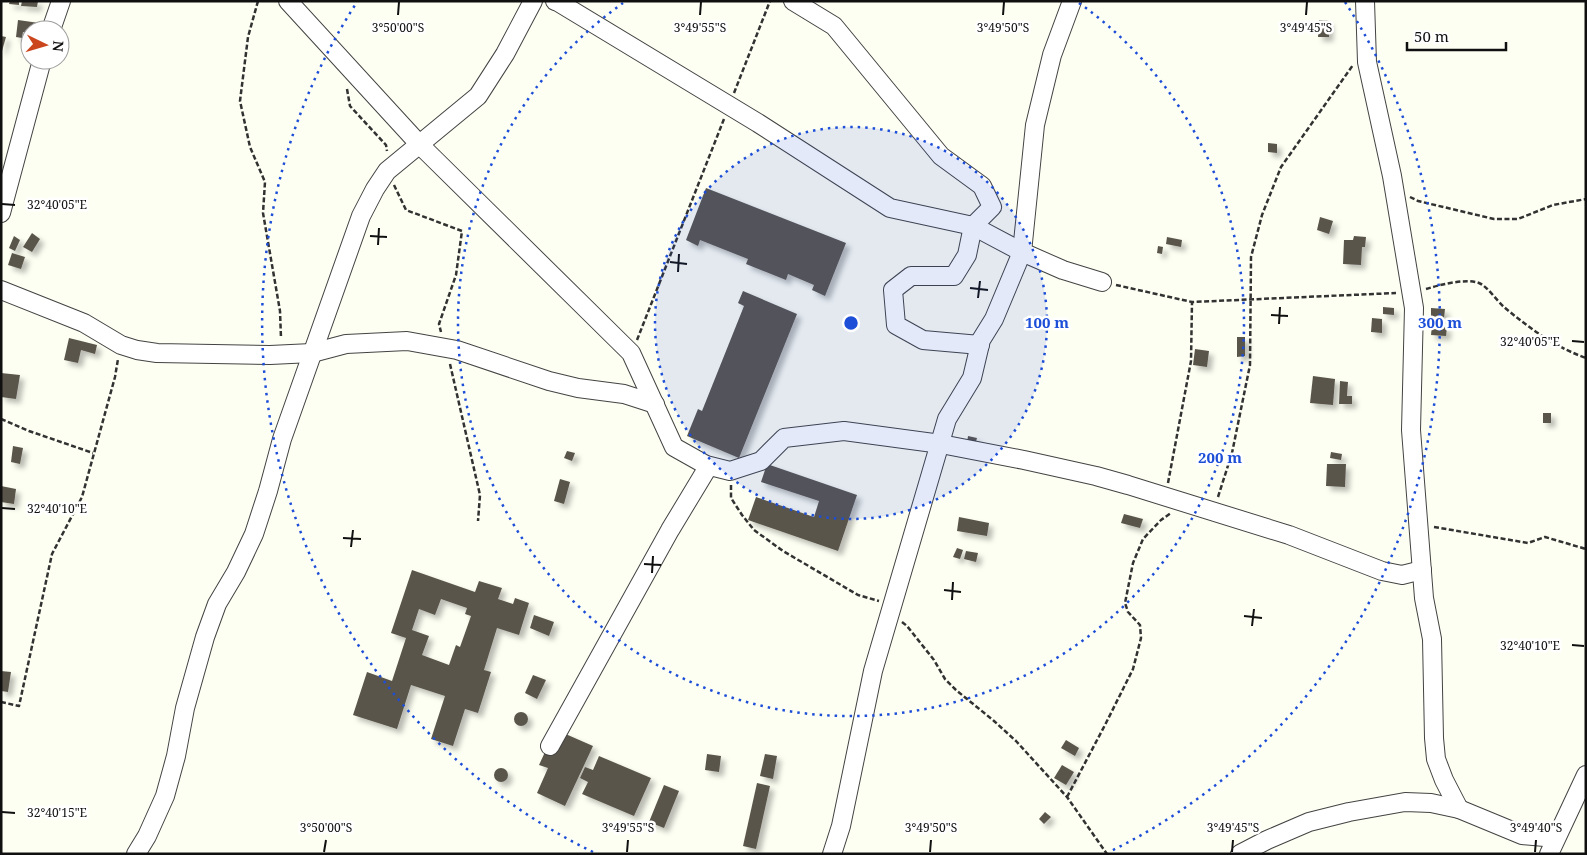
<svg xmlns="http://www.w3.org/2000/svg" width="1587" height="855" viewBox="0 0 1587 855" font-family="'Noto Serif',serif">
<defs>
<filter id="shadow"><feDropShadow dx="4.5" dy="4.5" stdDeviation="2.5" flood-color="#0004"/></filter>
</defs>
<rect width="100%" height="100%" fill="#fefff3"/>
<g fill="#5a554c" fill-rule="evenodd" filter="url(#shadow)">
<polygon points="10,1 19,1 19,5 9,4"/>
<polygon points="22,1 38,1 37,7 21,6"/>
<polygon points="18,20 39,23 38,30 30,30 30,33 23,32 22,38 16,37"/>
<polygon points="1319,20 1329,21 1329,37 1318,37"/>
<polygon points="1,36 6,37 2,51 1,51"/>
<polygon points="1268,143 1277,144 1277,153 1268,152"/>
<polygon points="706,188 846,243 825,296 812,290 814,285 788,274 786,280 746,264 748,259 700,240 698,246 686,240"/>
<polygon points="1320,217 1333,221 1329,234 1317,230"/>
<polygon points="32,233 40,239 32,252 23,247"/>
<polygon points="14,236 20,240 15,251 9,248"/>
<polygon points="1354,236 1366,237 1365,247 1362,247 1361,265 1343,264 1344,240 1353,240"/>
<polygon points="1167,237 1182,240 1181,247 1166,244"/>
<polygon points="1158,246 1163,247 1162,254 1157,253"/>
<polygon points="12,253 25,257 21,269 8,265"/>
<polygon points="743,291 797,314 739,458 687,436 698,409 702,411 744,306 738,303"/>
<polygon points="1383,307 1394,308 1394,315 1383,314"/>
<polygon points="1431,308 1445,309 1444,318 1431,316"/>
<polygon points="1372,318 1382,319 1382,333 1371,332"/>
<polygon points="1432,325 1447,327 1446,336 1431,335"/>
<polygon points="1237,337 1245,337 1245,356 1237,357"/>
<polygon points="69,338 97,345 95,354 81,350 78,363 64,360"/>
<polygon points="1195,349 1209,351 1207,367 1193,365"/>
<polygon points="1,373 20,375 16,399 1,397"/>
<polygon points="1313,376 1335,379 1333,405 1310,403"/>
<polygon points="1340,381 1348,382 1347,396 1352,396 1352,404 1339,404"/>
<rect x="1543" y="413" width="8" height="10"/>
<polygon points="968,436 977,438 975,445 967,443"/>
<polygon points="13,446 23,448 20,464 11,462"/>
<polygon points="567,451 575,453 572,461 564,458"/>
<polygon points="1331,452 1342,454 1341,460 1330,458"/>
<polygon points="767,464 857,495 838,551 748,520 756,497 814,517 819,501 761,482"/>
<polygon points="1327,464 1346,464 1345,487 1326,486"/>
<polygon points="560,479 570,482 564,504 554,501"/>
<polygon points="1,486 16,489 14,504 1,502"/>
<polygon points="1124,514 1143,519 1140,528 1121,523"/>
<polygon points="959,517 989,523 987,536 957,531"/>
<polygon points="957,548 963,550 960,559 953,557"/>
<polygon points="966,551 978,553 976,562 964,559"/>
<path d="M 412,570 L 475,592 L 479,581 L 502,588 L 498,599 L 513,604 L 515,598 L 529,603 L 519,635 L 497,628 L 484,670 L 491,672 L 478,713 L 465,709 L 453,746 L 431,739 L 445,696 L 411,685 L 397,729 L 353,715 L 367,672 L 392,681 L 406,638 L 391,633 ZM 441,599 L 467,608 L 465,614 L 471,616 L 460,647 L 456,645 L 449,665 L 422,655 L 429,636 L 412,630 L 419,609 L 435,615 Z"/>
<polygon points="534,615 554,622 549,636 530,628"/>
<polygon points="1,671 11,672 8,692 1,691"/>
<polygon points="533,675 546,680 537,699 525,693"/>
<circle cx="521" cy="719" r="7"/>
<polygon points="561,732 593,746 565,806 537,793 548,768 539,765 545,752 551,755"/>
<polygon points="1066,740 1079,748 1075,756 1061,748"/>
<polygon points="707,754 721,756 719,772 705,770"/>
<polygon points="765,754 777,756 773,779 760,776"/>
<polygon points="599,756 651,778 634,816 582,794 588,782 580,778 585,767 593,770"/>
<polygon points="1062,765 1074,772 1066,785 1054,778"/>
<circle cx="501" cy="775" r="7"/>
<polygon points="757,783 770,786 756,849 743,846"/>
<polygon points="664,785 679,791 664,828 649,822"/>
<polygon points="1045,812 1051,817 1044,824 1039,819"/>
</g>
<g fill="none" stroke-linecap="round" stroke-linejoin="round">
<g stroke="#434343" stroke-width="20">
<g id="minor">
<polyline points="288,1 420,145 631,353 674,447 706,465 730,471 761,461 784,438 844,431 941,444 1024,460 1096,476 1128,485 1289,535 1382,571 1402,575 1422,570"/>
<polyline points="555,1 558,2 758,123 890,208 973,226 1022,252 1063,270 1102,282"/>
<polyline points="793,1 834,26 941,156 982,186 992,207 973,226 967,255 954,276 911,276 893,290 896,325 923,340 980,345"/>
<polyline points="1365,1 1367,62 1392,176 1414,308 1411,430 1424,598 1432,639 1434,738 1436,759 1444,780 1459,809"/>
<polyline points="51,30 61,1"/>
<polyline points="1,213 42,60"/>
<polyline points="1,290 84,323 121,345 137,350 157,353 270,355 312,353 346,344 407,341 457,350 549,381 578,388 624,394 655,404"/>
<polyline points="550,746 670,530 705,472 706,465"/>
<polyline points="136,854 147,836 165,796 176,756 185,708 205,637 217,604 236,572 254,534 268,491 282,439 361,216 375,189 387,171 478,96 505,54 533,1"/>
<polyline points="832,854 841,826 873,671 947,419 972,378 981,340 994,319 1022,252 1035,125 1052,55 1072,1"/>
<polyline points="1240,854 1267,840 1309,822 1349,812 1405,802 1431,803 1459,809 1522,835 1545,837 1558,833"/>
<polyline points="1549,854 1586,775"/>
</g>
</g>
<g stroke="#323232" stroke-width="2.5" stroke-dasharray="5 2.5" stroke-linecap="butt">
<polyline points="258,1 248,37 240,101 250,147 265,182 263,213 280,311 281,338"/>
<polyline points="347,89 350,106 386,145 387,151"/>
<polyline points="734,93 770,1"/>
<polyline points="394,185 406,210 462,231 456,275 439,324 441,332"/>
<polyline points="1410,197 1418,201 1494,219 1518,219 1553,205 1586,199"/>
<polyline points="1116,285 1192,302 1396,293"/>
<path d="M 1426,289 C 1439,285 1466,278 1479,283 C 1487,286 1497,301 1504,307 C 1529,328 1555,347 1586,358"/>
<polyline points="637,340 724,119"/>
<polyline points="450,364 480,495 478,521"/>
<polyline points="1,419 29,431 93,453"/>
<polyline points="1168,483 1191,361 1192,302"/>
<polyline points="731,485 731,498 742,515 754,530 783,551 858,595 879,601"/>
<polyline points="1218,497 1232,453 1250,365 1251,257 1262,215 1281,167 1353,65"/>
<polyline points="1434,527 1528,543 1545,537 1586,549"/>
<polyline points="902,622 907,626 934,660 945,679 956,690 994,721 1016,741 1067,797 1107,854"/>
<polyline points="1,702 19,706 52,554 82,497 115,377 118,359"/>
<polyline points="1067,797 1105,725 1133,669 1141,638 1140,625 1128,612 1125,603 1133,563 1143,539 1161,520 1171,513"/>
</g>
<use href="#minor" stroke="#fff" stroke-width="18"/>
</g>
<path fill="none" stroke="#101010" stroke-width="2" d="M 398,15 L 399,2M 700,15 L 701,2M 1003,15 L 1004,2M 1306,15 L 1307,2M 2,204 L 15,205M 370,236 L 387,237M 378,245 L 379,228M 670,262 L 687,264M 678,272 L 679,254M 970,288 L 988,290M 978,298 L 980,281M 1271,315 L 1288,316M 1279,324 L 1280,307M 1572,341 L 1584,342M 2,508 L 15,509M 343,538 L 361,539M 351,547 L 353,530M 644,564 L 661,565M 652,573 L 653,556M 944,590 L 961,592M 952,600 L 953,582M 1244,616 L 1262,618M 1252,626 L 1254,609M 1572,645 L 1584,646M 2,812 L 15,813M 324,852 L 326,840M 627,852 L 628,840M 930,852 L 931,840M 1232,852 L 1233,840M 1535,852 L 1536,840"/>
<circle cx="851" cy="323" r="196" fill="#1d4ed8" fill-opacity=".12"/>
<g fill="none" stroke="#1d4ed8" stroke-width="2.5" stroke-dasharray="2.5 5">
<circle cx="851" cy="323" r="196"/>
<path d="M1079 3A393 393 0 1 1 623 3"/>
<path d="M593 852A589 589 0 0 1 357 2M1345 2A589 589 0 0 1 1109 852"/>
</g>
<g font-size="12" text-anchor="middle" fill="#101010" stroke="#fff" stroke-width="5" stroke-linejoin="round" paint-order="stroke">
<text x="398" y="32">3°50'00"S</text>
<text x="700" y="32">3°49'55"S</text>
<text x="1003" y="32">3°49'50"S</text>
<text x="1306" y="32">3°49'45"S</text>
<text x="57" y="209">32°40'05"E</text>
<text x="1530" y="346">32°40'05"E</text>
<text x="57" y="513">32°40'10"E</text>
<text x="1530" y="650">32°40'10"E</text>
<text x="57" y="817">32°40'15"E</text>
<text x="326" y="832">3°50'00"S</text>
<text x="628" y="832">3°49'55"S</text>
<text x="931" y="832">3°49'50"S</text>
<text x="1233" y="832">3°49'45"S</text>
<text x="1536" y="832">3°49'40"S</text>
</g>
<circle cx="851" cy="323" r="8" fill="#1d4ed8" stroke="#fff" stroke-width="2.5"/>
<g font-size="15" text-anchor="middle" font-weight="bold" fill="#1d4ed8" stroke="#fff" stroke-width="5" stroke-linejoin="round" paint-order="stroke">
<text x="1047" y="328">100 m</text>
<text x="1440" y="328">300 m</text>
<text x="1220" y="463">200 m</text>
</g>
<rect width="1587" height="855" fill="none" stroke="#101010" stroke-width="5"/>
<g transform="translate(45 45) rotate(95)"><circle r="24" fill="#ffffff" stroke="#9f9f9f"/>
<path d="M0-4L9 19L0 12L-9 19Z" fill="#cb461d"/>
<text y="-8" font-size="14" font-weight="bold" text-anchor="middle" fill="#101010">N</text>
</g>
<path d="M1407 42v8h99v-8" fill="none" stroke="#101010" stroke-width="2.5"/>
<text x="1414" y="42" font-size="15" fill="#101010" stroke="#ffffff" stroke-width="4" paint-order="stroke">50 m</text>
</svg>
